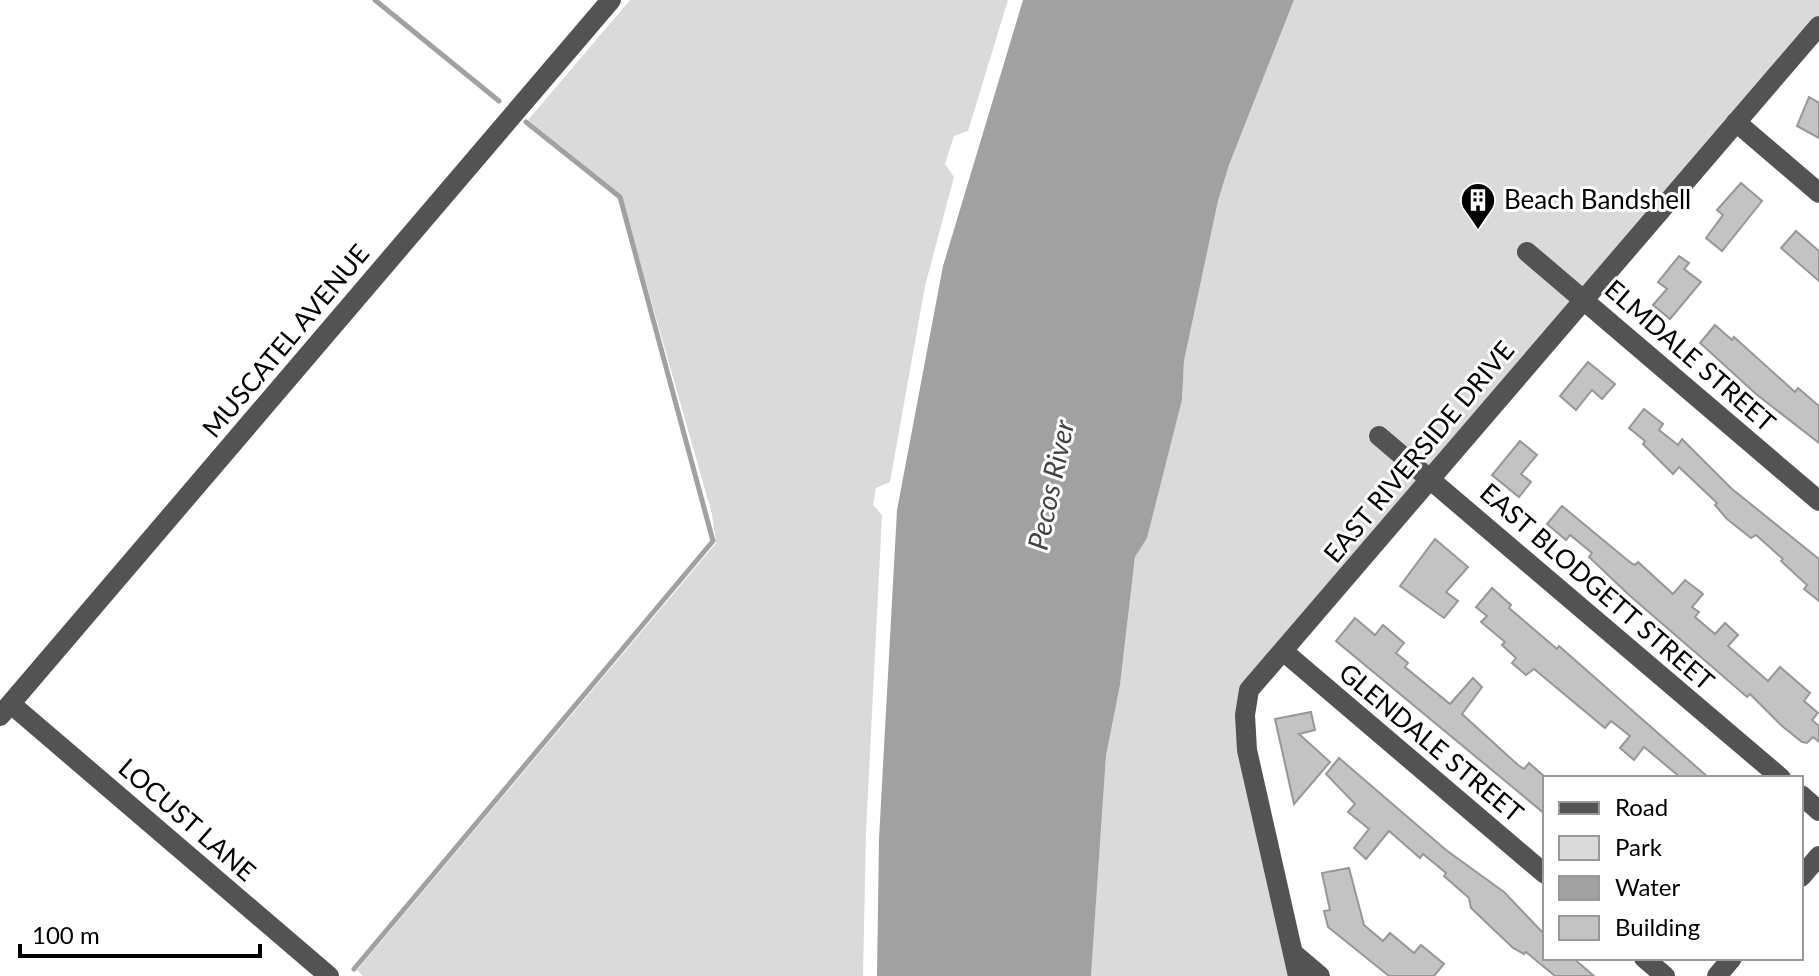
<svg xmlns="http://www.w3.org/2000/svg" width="1819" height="976" viewBox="0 0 1819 976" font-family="Lato,sans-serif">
<rect width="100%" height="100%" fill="#fff"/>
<g fill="#dadada">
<polygon points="630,0 1008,0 968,131 954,136 945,164 954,177 925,286 890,482 876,488 873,505 882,515 866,832 863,976 363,976 357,970 716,543 712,514 621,195 528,120"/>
<polygon points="1294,0 1819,0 1819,26 1246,702 1298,976 1091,976 1106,756 1120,685 1135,557 1147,537 1182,400 1184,361 1218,201 1229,165"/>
</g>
<polygon fill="#a1a1a1" points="1023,0 1294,0 1229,165 1218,201 1184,361 1182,400 1147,538 1135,557 1120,685 1106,756 1091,976 877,976 879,839 897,510 943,266"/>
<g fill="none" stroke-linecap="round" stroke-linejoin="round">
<g stroke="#a1a1a1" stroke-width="5">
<polyline points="375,0 499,101"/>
<polyline points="354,969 713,541 620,197 526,122"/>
</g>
</g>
<g fill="#c3c3c3" stroke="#979797" stroke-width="2">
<polygon points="1809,97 1819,103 1819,138 1797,126"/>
<polygon points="1741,183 1762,201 1722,251 1706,238 1723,215 1717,210"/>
<polygon points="1796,231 1819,251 1819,281 1781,248"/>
<polygon points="1679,256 1689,263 1684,269 1701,282 1670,319 1653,305 1667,289 1658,282"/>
<polygon points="1715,325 1732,340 1734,337 1795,392 1798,388 1819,406 1819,443 1756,394 1700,343"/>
<polygon points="1588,362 1615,384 1602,399 1592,390 1576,410 1560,396"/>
<polygon points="1644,409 1663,424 1659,430 1678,445 1682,439 1732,489 1819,559 1819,601 1804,589 1807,585 1781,561 1783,559 1756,535 1751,538 1727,519 1715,505 1717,503 1679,467 1673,474 1643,444 1645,441 1629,428"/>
<polygon points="1520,441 1537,455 1521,474 1531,482 1519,497 1492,475"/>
<polygon points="1562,506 1631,563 1635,565 1638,562 1673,594 1685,580 1703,594 1692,607 1699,612 1695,617 1715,634 1725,623 1738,635 1728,646 1768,681 1780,667 1810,693 1804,701 1818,713 1812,720 1819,726 1819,742 1813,737 1807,743 1802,742 1782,726 1750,694 1747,697 1629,595 1589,557 1592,553 1570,535 1566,540 1547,524"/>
<polygon points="1435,539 1468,567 1446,592 1458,601 1444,618 1400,586"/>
<polygon points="1492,588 1511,605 1509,608 1557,649 1559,646 1709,778 1681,778 1644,747 1634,760 1620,748 1630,736 1611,721 1605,728 1534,669 1526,675 1512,663 1516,658 1502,645 1505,642 1481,622 1487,616 1476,607"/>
<polygon points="1355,618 1375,635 1383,625 1404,643 1396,653 1408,663 1405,667 1450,704 1473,678 1482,687 1462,714 1518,765 1524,769 1529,763 1545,777 1545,814 1336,641"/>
<polygon points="1311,712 1315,730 1299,734 1330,762 1294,804 1275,719"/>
<polygon points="1339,758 1446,850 1504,892 1545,935 1545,958 1573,958 1594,976 1555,976 1526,952 1524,954 1513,948 1471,908 1469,898 1444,876 1446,873 1423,854 1420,858 1389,831 1366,859 1354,848 1369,829 1348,812 1355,804 1326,774"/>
<polygon points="1349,868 1364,925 1383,941 1390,933 1414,953 1421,945 1444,964 1434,976 1389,976 1328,927 1324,911 1330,910 1322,873"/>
</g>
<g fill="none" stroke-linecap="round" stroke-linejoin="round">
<g stroke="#535353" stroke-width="20">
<polyline points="1736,122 1819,193"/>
<polyline points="1527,252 1819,501"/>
<polyline points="1379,436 1781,778"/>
<polyline points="1283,651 1545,874"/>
<polyline points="11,704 329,976"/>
<polyline points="0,716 611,0"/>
<polyline points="1801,795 1819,811"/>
<polyline points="1801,877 1819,856"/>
<polyline points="1294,954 1320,976"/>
<polyline points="1644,958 1665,976"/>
<polyline points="1298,976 1247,750 1245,715 1249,690 1819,26"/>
<polyline points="1717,976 1732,958"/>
</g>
</g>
<defs>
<g id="building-pin" transform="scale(1.8)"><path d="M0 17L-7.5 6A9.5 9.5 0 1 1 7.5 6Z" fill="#000" stroke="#fff"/><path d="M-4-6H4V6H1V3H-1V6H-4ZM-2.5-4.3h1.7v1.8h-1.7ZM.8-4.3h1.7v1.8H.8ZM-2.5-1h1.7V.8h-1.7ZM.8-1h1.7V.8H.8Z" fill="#fff"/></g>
</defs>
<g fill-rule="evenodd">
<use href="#building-pin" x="1478" y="200"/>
</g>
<g text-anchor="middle" stroke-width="6" stroke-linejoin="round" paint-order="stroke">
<g font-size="26" fill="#000" stroke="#fff" text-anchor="start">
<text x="1504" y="209">Beach Bandshell</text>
</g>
<g font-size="26" fill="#000" stroke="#fff">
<text transform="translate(286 341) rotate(-50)" y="9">MUSCATEL AVENUE</text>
<text transform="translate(1690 356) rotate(41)" y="9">ELMDALE STREET</text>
<text transform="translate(1419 452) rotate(-50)" y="9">EAST RIVERSIDE DRIVE</text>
<text transform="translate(1597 587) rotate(41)" y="9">EAST BLODGETT STREET</text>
<text transform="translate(1431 743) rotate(40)" y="9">GLENDALE STREET</text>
<text transform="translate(187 820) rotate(41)" y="9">LOCUST LANE</text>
</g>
<g font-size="28" font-style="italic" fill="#424242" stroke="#fff">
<text transform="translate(1051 485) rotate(-78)" y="10">Pecos River</text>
</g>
</g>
<rect x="1543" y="776" width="260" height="184" fill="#ffffff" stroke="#999999" stroke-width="2"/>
<rect x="1559" y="802" width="40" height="12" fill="#535353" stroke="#999999" stroke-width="2"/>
<text x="1615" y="816" font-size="24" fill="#000000">Road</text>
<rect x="1559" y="836" width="40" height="24" fill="#dadada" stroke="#999999" stroke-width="2"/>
<text x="1615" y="856" font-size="24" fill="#000000">Park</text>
<rect x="1559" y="876" width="40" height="24" fill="#a1a1a1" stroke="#999999" stroke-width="2"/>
<text x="1615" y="896" font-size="24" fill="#000000">Water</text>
<rect x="1559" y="916" width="40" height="24" fill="#c3c3c3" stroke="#999999" stroke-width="2"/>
<text x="1615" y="936" font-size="24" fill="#000000">Building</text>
<path d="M20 944v12h240v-12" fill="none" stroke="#000000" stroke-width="4"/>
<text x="32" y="944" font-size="24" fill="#000000" stroke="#ffffff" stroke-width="6" paint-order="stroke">100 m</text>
</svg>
